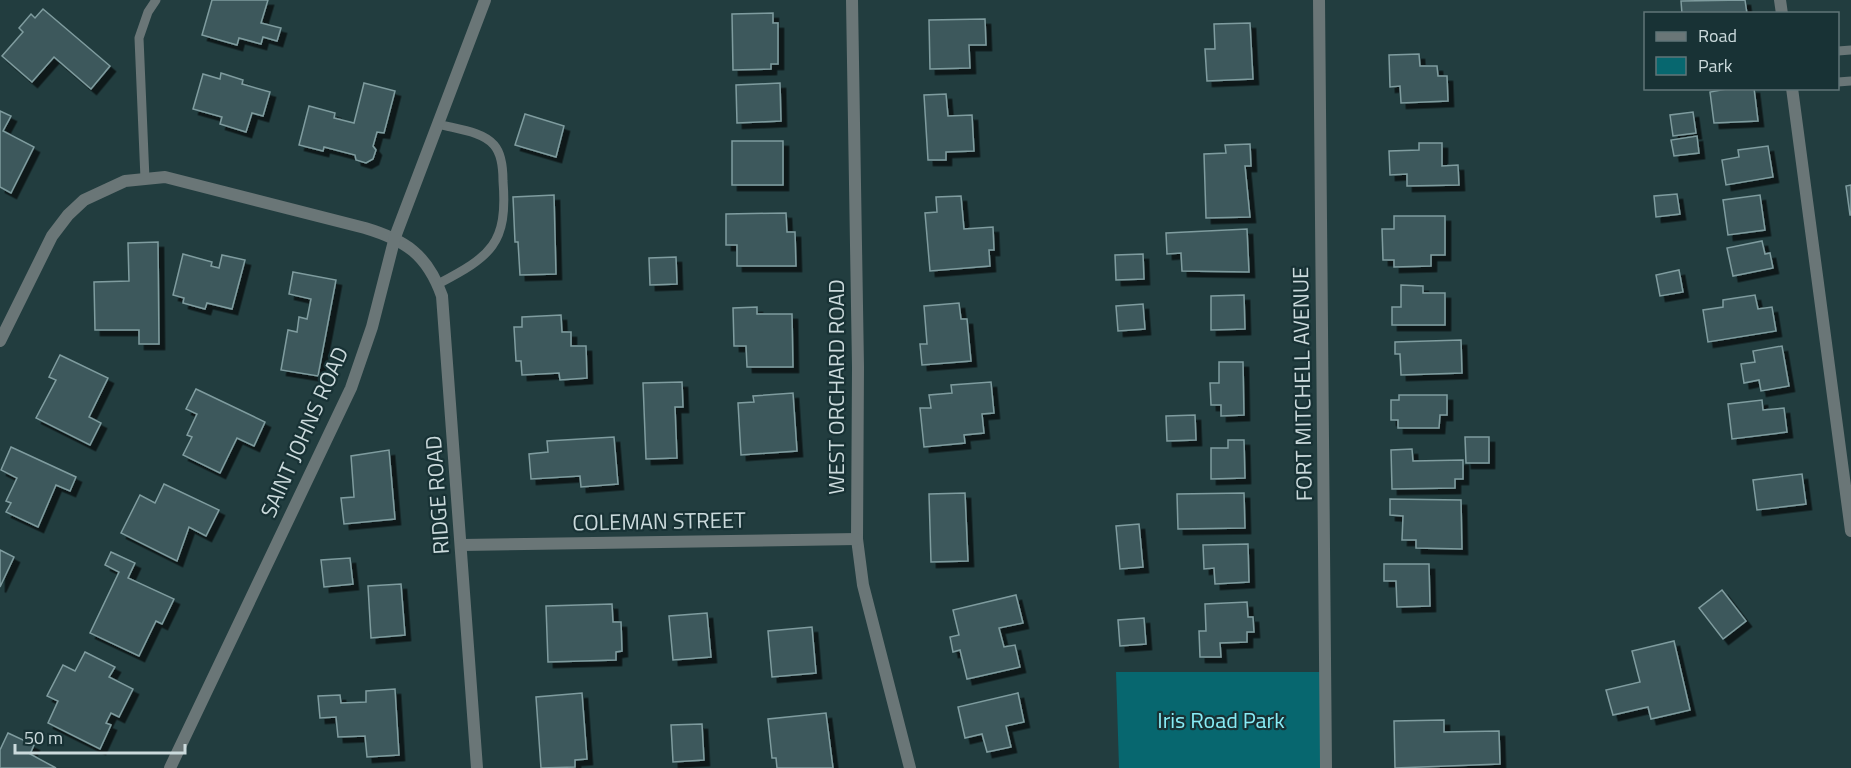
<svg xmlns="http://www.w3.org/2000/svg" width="1851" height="768" viewBox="0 0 1851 768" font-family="'Titillium Web',sans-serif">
<defs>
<filter id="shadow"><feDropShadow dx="5.5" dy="5.5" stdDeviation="0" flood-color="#0009"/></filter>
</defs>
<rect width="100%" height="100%" fill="#223d3f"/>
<polygon fill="#07676f" points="1116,672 1326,672 1326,768 1119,768"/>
<g fill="#3e595c" stroke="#7f9c9f" stroke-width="1.5" filter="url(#shadow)">
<polygon points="212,0 268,0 261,23 281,28 277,41 263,37 261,44 239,38 237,45 202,35"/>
<polygon points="1745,0 1747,14 1682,14 1681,1"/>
<polygon points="43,9 110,66 91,89 54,57 32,82 2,56 23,32 19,28 31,14 35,18"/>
<polygon points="773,13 773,23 778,23 778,64 771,64 771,69 733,70 732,14"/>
<polygon points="985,19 986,45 969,45 970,68 930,69 929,20"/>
<polygon points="1250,23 1253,79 1207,81 1205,49 1215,49 1214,24"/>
<polygon points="1419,54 1420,66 1437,66 1438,76 1447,76 1448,101 1401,103 1400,86 1390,87 1389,55"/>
<polygon points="221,73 243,80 242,84 270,92 263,116 252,113 246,132 220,124 222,117 193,109 203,74 220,79"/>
<polygon points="364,83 395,91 384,133 377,132 373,146 376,150 373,159 366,163 356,160 355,155 324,147 323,151 299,145 309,106 335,113 334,118 354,123"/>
<polygon points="780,83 781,121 737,123 736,85"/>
<polygon points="1732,88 1754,88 1758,121 1714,123 1710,92"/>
<polygon points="946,94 948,116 972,115 974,151 946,152 946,160 928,160 924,95"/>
<polygon points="0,111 11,116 3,131 34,147 11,193 0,187"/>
<polygon points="1693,112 1696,133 1673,136 1670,115"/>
<polygon points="525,114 564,126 556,157 515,145"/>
<polygon points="1697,136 1699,153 1674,156 1671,140"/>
<rect x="732" y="141" width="51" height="44"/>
<polygon points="1419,143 1442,143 1442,166 1458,165 1459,185 1407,186 1407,174 1390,175 1389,151 1419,150"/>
<polygon points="1250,144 1251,166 1245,166 1250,217 1206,218 1204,154 1226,153 1225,145"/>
<polygon points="1768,146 1773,177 1726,185 1722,160 1739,157 1738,150"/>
<polygon points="1851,185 1851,215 1850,215 1846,186"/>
<polygon points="1677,194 1680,214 1656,217 1654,196"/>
<polygon points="554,195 556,274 520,275 518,242 515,242 513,197"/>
<polygon points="1760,195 1765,230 1728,235 1723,200"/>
<polygon points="961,196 964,229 993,227 994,250 989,250 990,266 930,271 925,213 937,212 936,197"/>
<polygon points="786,213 787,232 795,232 796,266 737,266 737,245 726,245 726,214"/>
<polygon points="1394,216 1445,216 1445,255 1431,255 1431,266 1394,267 1394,260 1383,260 1382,229 1394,229"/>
<polygon points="1247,229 1249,272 1182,271 1181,253 1167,254 1166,233"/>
<polygon points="1762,241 1765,254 1770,253 1773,268 1733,276 1727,248"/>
<polygon points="158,242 159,344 139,344 139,330 95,330 94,282 129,281 128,243"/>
<polygon points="183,254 212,262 211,266 219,268 222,255 245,260 232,309 207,303 205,309 183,303 184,298 173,295"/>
<polygon points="1143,254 1144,279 1116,280 1115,255"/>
<polygon points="676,257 677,284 650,285 649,258"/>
<polygon points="1679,270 1683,292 1660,296 1656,275"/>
<polygon points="293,272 336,280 318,376 281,370 288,330 297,332 299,317 307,319 311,299 289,294"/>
<polygon points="1401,285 1423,286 1423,293 1445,293 1445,325 1392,325 1392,307 1401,307"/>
<polygon points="1244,295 1245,329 1211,330 1211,296"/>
<polygon points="1755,295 1758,309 1772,307 1776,331 1708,342 1703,310 1723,307 1723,300"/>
<polygon points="959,303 961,319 967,319 971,361 922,365 920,344 927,344 924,306"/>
<polygon points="1143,304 1145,329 1118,331 1116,306"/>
<polygon points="757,307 757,314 792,314 793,367 747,367 746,346 734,346 733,308"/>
<polygon points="561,315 562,332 571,332 571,346 586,346 587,378 560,380 559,373 522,375 521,361 516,361 514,327 522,327 522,317"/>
<polygon points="1461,340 1462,373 1401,375 1400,354 1395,354 1395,342"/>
<polygon points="1782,346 1789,386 1761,391 1759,380 1744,383 1741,364 1755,362 1753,351"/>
<polygon points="60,355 108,378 89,417 101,423 90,445 36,418 56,380 49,377"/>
<polygon points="1219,362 1243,362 1244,415 1221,416 1221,405 1211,405 1210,383 1219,383"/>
<polygon points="682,382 683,407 675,407 677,458 646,459 643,383"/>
<polygon points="991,382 994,413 982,414 984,433 964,435 965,443 924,447 920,408 931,408 929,395 952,393 951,385"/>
<polygon points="196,389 265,422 254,446 237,438 220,473 183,455 192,437 187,435 197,414 186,409"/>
<polygon points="793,393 797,451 741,455 738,403 754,402 753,396"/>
<polygon points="1399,395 1447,395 1447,415 1440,415 1439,428 1398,428 1398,420 1391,420 1391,400 1399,400"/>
<polygon points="1762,400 1763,410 1784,408 1787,432 1732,439 1728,404"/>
<polygon points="1195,415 1196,440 1167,441 1166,416"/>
<polygon points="614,437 618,484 581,487 580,476 531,479 529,454 548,452 547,441"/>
<polygon points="1465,437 1489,437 1489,463 1466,463"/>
<polygon points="1228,440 1244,440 1245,478 1211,479 1211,448 1228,448"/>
<polygon points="11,447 76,477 70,491 56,485 38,527 6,512 11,503 6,501 17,478 1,470"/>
<polygon points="1412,449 1413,461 1463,460 1463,479 1455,479 1455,488 1392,489 1391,450"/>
<polygon points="389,450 395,519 344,524 341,498 354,497 351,456"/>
<polygon points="1802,474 1806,504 1757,510 1753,480"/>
<polygon points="164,484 219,510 206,536 189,527 177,561 121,533 140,495 155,503"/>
<polygon points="965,493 968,561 931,562 929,494"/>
<polygon points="1244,493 1245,528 1178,529 1177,494"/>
<polygon points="1390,499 1461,500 1462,549 1416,548 1416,540 1402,540 1403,516 1390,515"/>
<polygon points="1139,524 1143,567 1120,569 1116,526"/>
<polygon points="1248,544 1249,582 1215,584 1214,568 1204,569 1203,545"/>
<polygon points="0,550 14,557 0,587"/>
<polygon points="111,552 135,563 128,578 174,599 162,624 156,621 139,656 90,633 119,572 105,565"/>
<polygon points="350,558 353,584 324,587 321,560"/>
<polygon points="1384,564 1429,564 1430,606 1397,607 1396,581 1384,581"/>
<polygon points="401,584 405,635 371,638 368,586"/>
<polygon points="1722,590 1746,621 1723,639 1699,608"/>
<polygon points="1016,595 1023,623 999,628 1004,647 1015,645 1020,667 967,679 960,650 953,652 950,637 959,635 953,610"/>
<polygon points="1247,602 1248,617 1253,617 1254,632 1247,632 1247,642 1220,643 1221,657 1200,657 1199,631 1206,631 1205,604"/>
<polygon points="612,604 613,622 621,622 622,651 616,652 616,660 548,662 546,606"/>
<polygon points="707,613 711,657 673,660 669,616"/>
<polygon points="1144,618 1146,644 1120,646 1118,620"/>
<polygon points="812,627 816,673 772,677 768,631"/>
<polygon points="1674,641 1690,710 1651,719 1648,707 1613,715 1606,690 1640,682 1632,651"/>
<polygon points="85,652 115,667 109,677 133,689 119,717 111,713 106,723 111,725 100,749 48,723 58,701 47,696 63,665 75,671"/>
<polygon points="395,689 399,755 367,757 365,736 338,737 336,717 320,718 318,696 340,695 341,703 366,702 366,691"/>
<polygon points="582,693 587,759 575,760 575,767 541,768 536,697"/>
<polygon points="1018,693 1024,722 1006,726 1011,747 987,752 982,734 965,738 958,707"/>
<polygon points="826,713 833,768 777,768 776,758 772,758 768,719"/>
<polygon points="1444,720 1444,732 1499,731 1500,764 1395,768 1394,721"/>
<polygon points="702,724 704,760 673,762 671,725"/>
<polygon points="8,733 34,745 30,754 56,768 0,768 0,750"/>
</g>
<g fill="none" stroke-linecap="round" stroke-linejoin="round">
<g stroke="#6a7677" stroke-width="9">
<polyline points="1838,51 1851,50"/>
<polyline points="1838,82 1851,81"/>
<path d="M 438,124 C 455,129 482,131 494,145 C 502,154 503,170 503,181 C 508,244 491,256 438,284"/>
<polyline points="145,179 139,38 148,12 156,0"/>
</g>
<g stroke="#6a7677" stroke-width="12">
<polyline points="852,0 858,367 857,539 863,585 910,768"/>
<polyline points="1319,0 1326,768"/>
<polyline points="1780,0 1782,14"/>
<polyline points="1792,88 1851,531"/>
<path d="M 0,341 L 52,236 L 68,215 L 84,200 L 125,181 L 165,177 L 365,228 C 405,240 427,254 442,296 L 477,768"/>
<polyline points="462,545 857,539"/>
<polyline points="170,768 351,388 372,327 395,237 485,0"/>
</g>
</g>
<g text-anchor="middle" stroke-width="4.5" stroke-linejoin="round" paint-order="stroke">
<g font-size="22" fill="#cbdadc" stroke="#183235">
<text transform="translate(1302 384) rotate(-91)" y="8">FORT MITCHELL AVENUE</text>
<text transform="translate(836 387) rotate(-90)" y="8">WEST ORCHARD ROAD</text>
<text transform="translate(304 432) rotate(-66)" y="8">SAINT JOHNS ROAD</text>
<text transform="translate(437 495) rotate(-94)" y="8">RIDGE ROAD</text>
<text transform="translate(659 521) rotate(-1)" y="8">COLEMAN STREET</text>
</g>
<g font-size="22" fill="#88ecf6" stroke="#183235">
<text x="1221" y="728">Iris Road Park</text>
</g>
</g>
<rect x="1644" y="12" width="195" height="78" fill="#183235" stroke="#607578" stroke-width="1.5"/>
<rect x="1656" y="32" width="30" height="9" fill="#6a7677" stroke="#607578" stroke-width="1.5"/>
<text x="1698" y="42" font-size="18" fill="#cbdadc">Road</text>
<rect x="1656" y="57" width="30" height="18" fill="#07676f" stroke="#607578" stroke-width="1.5"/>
<text x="1698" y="72" font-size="18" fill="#cbdadc">Park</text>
<path d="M15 744v9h170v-9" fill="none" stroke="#cbdadc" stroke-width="3"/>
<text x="24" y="744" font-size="18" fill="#cbdadc" stroke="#183235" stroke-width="4.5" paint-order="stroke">50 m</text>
</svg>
